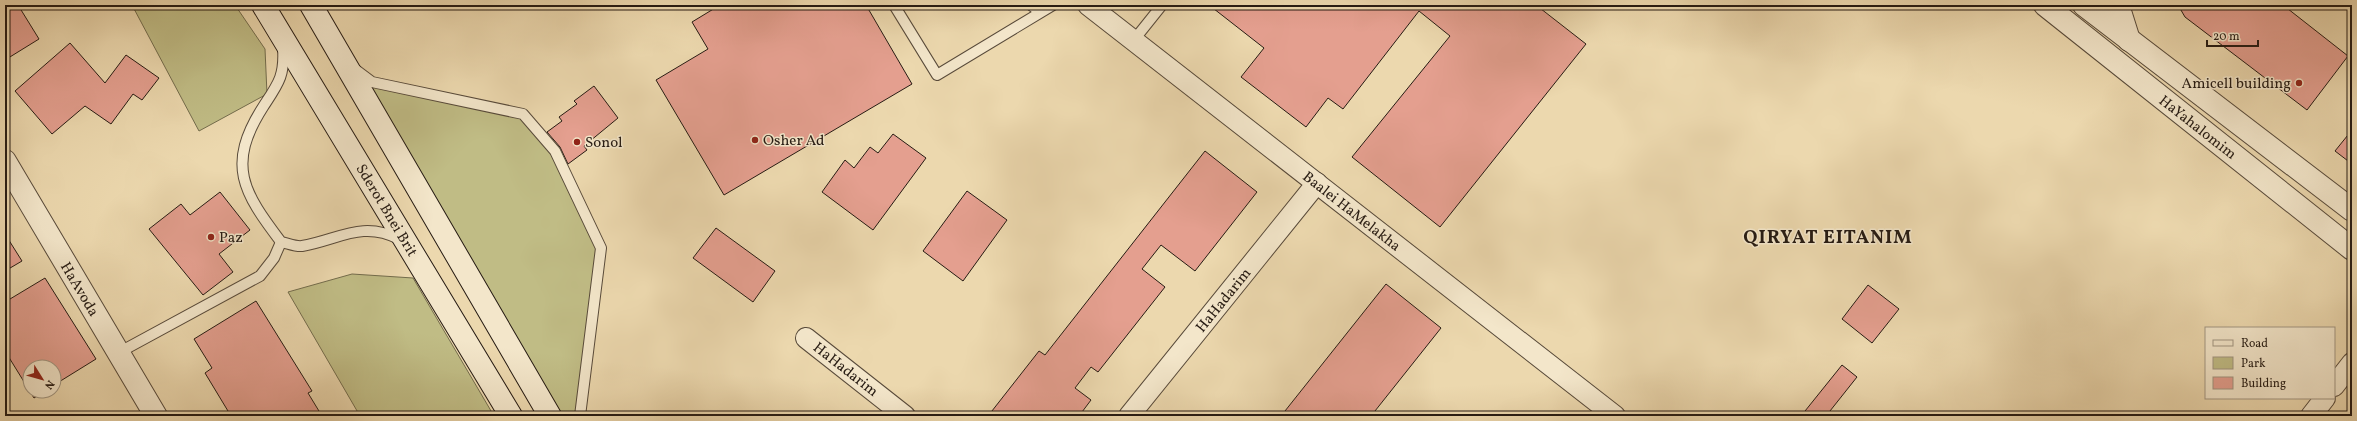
<svg xmlns="http://www.w3.org/2000/svg" width="2357" height="421" viewBox="0 0 2357 421" font-family="Vollkorn,serif">
<rect width="100%" height="100%" fill="#ecd8ae"/>
<filter id="stains"><feTurbulence type="fractalNoise" baseFrequency=".005" numOctaves="4"/><feColorMatrix values="0 0 0 0 .2 0 0 0 0 .09 0 0 0 0 .02 0 0 0 .5 -.17"/></filter>
<radialGradient id="worn" r=".72"><stop offset=".6" stop-color="#630" stop-opacity="0"/><stop offset="1" stop-color="#630" stop-opacity=".3"/></radialGradient>
<g fill="#c0bc85" stroke="#736c4c">
<polygon points="132,5 235,5 265,49 267,94 199,131"/>
<polygon points="372,82 523,114 555,151 601,248 579,416 550,416 370,105"/>
<polygon points="352,274 413,278 494,416 360,416 288,292"/>
</g>
<g fill="#e49f8f" stroke="#261b13">
<polygon points="5,5 18,5 39,39 5,60"/>
<polygon points="720,5 866,5 912,84 724,195 656,80 708,49 692,22"/>
<polygon points="1209,5 1536,5 1586,44 1440,227 1352,157 1450,36 1419,11 1343,109 1328,98 1306,127 1241,77 1264,48"/>
<polygon points="2178,5 2283,5 2348,56 2307,110 2185,17"/>
<polygon points="70,43 105,83 126,55 159,78 142,100 133,94 111,124 85,106 52,134 15,91"/>
<polygon points="594,86 618,118 584,146 587,150 568,164 560,147 547,132 562,121 559,117 577,104 574,101"/>
<polygon points="2352,130 2352,164 2335,151"/>
<polygon points="893,134 926,158 873,230 822,192 845,160 854,168 870,147 878,153"/>
<polygon points="1205,151 1257,192 1195,271 1161,245 1142,269 1165,287 1098,372 1091,367 1075,388 1091,400 1079,416 988,416 1039,351 1045,355"/>
<polygon points="967,191 1007,220 963,281 923,251"/>
<polygon points="220,192 250,230 219,254 233,272 203,295 149,229 181,204 190,215"/>
<polygon points="716,228 775,271 753,302 693,258"/>
<polygon points="5,234 22,261 5,271"/>
<polygon points="45,278 96,359 54,385 54,367 30,367 30,391 45,391 34,398 5,351 5,302"/>
<polygon points="1386,284 1441,328 1371,416 1281,416"/>
<polygon points="1868,285 1899,309 1872,343 1842,319"/>
<polygon points="256,301 312,391 308,393 322,416 231,416 205,373 212,368 194,339"/>
<polygon points="1842,365 1857,377 1826,416 1801,416"/>
</g>
<g fill="none" stroke-linecap="round" stroke-linejoin="round">
<g stroke="#584a3a" stroke-width="12">
<g id="service">
<polyline points="894,5 937,75 1053,5"/>
<polyline points="1031,5 1040,12"/>
<polyline points="1134,40 1162,5"/>
<path d="M 283,48 C 285,76 278,84 263,107 C 226,165 243,192 281,242 C 287,243 296,247 302,246 C 338,240 362,220 399,239"/>
<polyline points="356,70 372,82 523,114 555,151 601,248 580,416"/>
<polyline points="118,353 260,276 274,258 281,242"/>
</g>
</g>
<g stroke="#584a3a" stroke-width="22">
<g id="minor">
<polyline points="1088,5 1615,416"/>
<polyline points="806,338 905,416"/>
<polyline points="2334,386 2352,363"/>
<polyline points="1129,416 1317,183"/>
<polyline points="2311,416 2325,398"/>
</g>
</g>
<g stroke="#584a3a" stroke-width="24">
<g id="tertiary">
<polyline points="2045,5 2352,249"/>
<polyline points="2084,5 2352,210"/>
<polyline points="2118,5 2129,40"/>
<polyline points="5,161 156,416"/>
</g>
</g>
<g stroke="#261b13" stroke-width="24">
<g id="secondary">
<polyline points="263,5 511,416"/>
<polyline points="311,5 550,416"/>
</g>
</g>
<use href="#service" stroke="#f3e6ca" stroke-width="10"/>
<use href="#minor" stroke="#f3e6ca" stroke-width="20"/>
<use href="#tertiary" stroke="#f3e6ca" stroke-width="22"/>
<use href="#secondary" stroke="#f3e6ca" stroke-width="22"/>
</g>
<g fill="#8f2418" stroke="#f3e6ca" stroke-width="1.5">
<circle cx="2299" cy="83" r="4"/>
<circle cx="755" cy="140" r="4"/>
<circle cx="577" cy="142" r="4"/>
<circle cx="211" cy="237" r="4"/>
</g>
<g text-anchor="middle" stroke-width="3" stroke-linejoin="round" paint-order="stroke">
<g font-size="15" fill="#261b13" stroke="#f3e6ca" text-anchor="start">
<text x="2291" y="88" text-anchor="end">Amicell building</text>
<text x="763" y="145">Osher Ad</text>
<text x="585" y="147">Sonol</text>
<text x="219" y="242">Paz</text>
</g>
<g font-size="15" fill="#261b13" stroke="#f3e6ca">
<text transform="translate(2198 127) rotate(38)" y="5">HaYahalomim</text>
<text transform="translate(387 210) rotate(59)" y="5">Sderot Bnei Brit</text>
<text transform="translate(1352 211) rotate(38)" y="5">Baalei HaMelakha</text>
<text transform="translate(80 289) rotate(59)" y="5">HaAvoda</text>
<text transform="translate(1223 300) rotate(-51)" y="5">HaHadarim</text>
<text transform="translate(846 369) rotate(38)" y="5">HaHadarim</text>
</g>
<g font-size="19" font-weight="bold" letter-spacing="1" fill="#261b13" stroke="#f3e6ca">
<text x="1828" y="243">QIRYAT EITANIM</text>
</g>
</g>
<rect width="2357" height="421" fill="none" stroke="#ecd8ae" stroke-width="20"/>
<rect x="6" y="6" width="2345" height="409" fill="none" stroke="#261b13" stroke-width="2"/>
<rect x="10" y="10" width="2337" height="401" fill="none" stroke="#261b13"/>
<rect x="2205" y="327" width="130" height="72" fill="#f3e6ca" stroke="#a19581"/>
<rect x="2213" y="340" width="20" height="6" fill="#f3e6ca" stroke="#a19581"/>
<text x="2241" y="347" font-size="12" fill="#261b13">Road</text>
<rect x="2213" y="357" width="20" height="12" fill="#c0bc85" stroke="#a19581"/>
<text x="2241" y="367" font-size="12" fill="#261b13">Park</text>
<rect x="2213" y="377" width="20" height="12" fill="#e49f8f" stroke="#a19581"/>
<text x="2241" y="387" font-size="12" fill="#261b13">Building</text>
<g transform="translate(42 379) rotate(127)"><circle r="19" fill="#f3e6ca" stroke="#a19581"/>
<path d="M0-3L7 15L0 10L-7 15Z" fill="#8f2418"/>
<text y="-6" font-size="11" font-weight="bold" text-anchor="middle" fill="#261b13">N</text>
</g>
<path d="M2207 40v6h51v-6" fill="none" stroke="#261b13" stroke-width="2"/>
<text x="2213" y="40" font-size="12" fill="#261b13" stroke="#f3e6ca" stroke-width="3" paint-order="stroke">20 m</text>
<rect width="100%" height="100%" filter="url(#stains)"/>
<rect width="100%" height="100%" fill="url(#worn)"/>
</svg>
